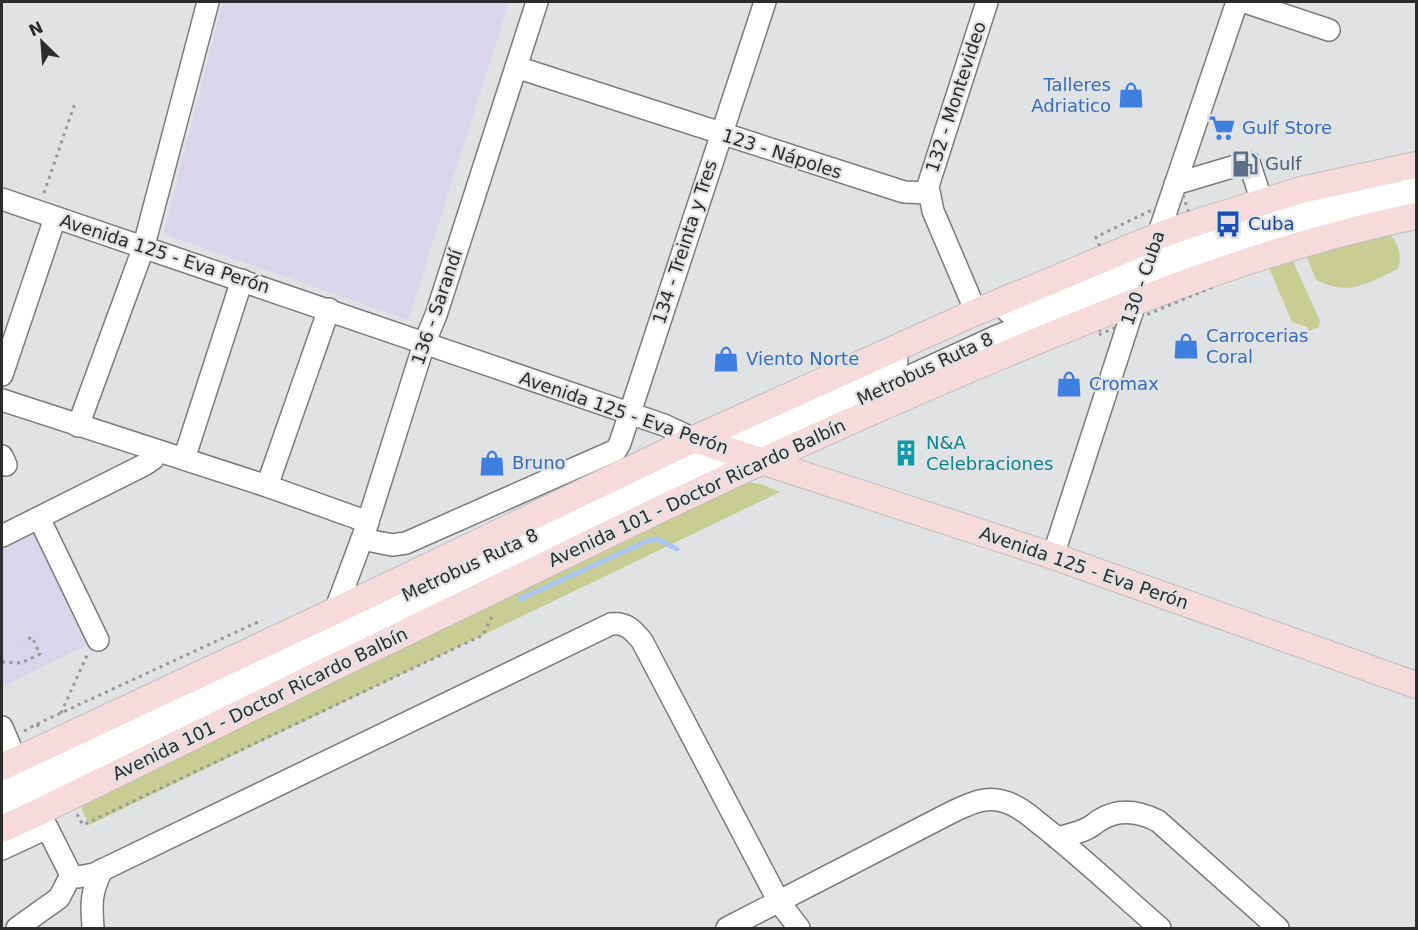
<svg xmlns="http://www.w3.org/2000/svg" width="1418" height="930" viewBox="0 0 1418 930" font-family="'DejaVu Sans',sans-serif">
<rect width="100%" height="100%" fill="#e1e2e4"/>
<g fill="#dad5ea">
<polygon points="223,2 509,2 408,320 163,234"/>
<polygon points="33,532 87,645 2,687 2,547"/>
</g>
<g fill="#c8cd94">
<path d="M 1388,234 C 1399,240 1402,258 1398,269 C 1367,283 1350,297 1316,280 L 1307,257 L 1308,253 Z"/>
<polygon points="1292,259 1320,321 1319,327 1309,331 1307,327 1292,322 1269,268"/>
<polygon points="745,482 761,484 780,492 89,825 79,803"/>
</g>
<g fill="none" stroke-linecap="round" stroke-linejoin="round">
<polyline stroke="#a8c5f2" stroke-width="5" points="520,599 647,541 657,539 677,549"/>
<g stroke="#7a7b7c" stroke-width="24">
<g id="minor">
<polyline points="1245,2 1329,30"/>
<polyline points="516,67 904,192 928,193"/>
<polyline points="1175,184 1249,162 1262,202"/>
<polyline points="2,199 664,425 694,439"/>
<polyline points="1154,247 1237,2"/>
<polyline points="976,312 933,211 928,186 987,2"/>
<path d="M 1008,312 C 1140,258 1277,214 1416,185"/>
<polyline points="2,375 55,218"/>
<polyline points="2,400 267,486 368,522"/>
<polyline points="78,426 143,249 208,2"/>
<polyline points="2,456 6,465"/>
<polyline points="184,459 242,280"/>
<polyline points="267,486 329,309"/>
<polyline points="39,518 98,640"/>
<polyline points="2,536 144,465 153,459 157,451"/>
<polyline points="362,539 392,545 406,543 616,450 620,443 765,2"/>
<polyline points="1053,556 1139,291"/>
<polyline points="335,611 365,531 424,344 436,315 537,2"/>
<polyline points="2,727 31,796 71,875"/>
<polyline points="2,788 156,717 220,684 718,448 897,361"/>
<polyline points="2,810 694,475 995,337 1102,294 1143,280 1324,223 1416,203"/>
<path d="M 1057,838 C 1068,835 1079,833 1088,828 C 1093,826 1096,822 1100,820 C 1119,808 1140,812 1158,821 L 1278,928"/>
<polyline points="2,849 47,828"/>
<path d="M 93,927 C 91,903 91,892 102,870"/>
<path d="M 17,928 L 59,898 L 71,875 L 78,877 L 94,874 L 611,624 C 626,622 633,630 642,641 L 779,902 L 799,928"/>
<path d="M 727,928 L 954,811 C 970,804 985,796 1002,801 C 1019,805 1032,818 1045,828 C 1085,860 1122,895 1160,928"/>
</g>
</g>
<g stroke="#c0c0c0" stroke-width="28">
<g id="major">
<polyline points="694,439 1053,556 1416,685"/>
<polyline points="2,767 335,611 694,439 976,312 1158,236 1192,224 1301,190 1416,165"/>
<path d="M 2,829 L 39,812 C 240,712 442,615 644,517 C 771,456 899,398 1030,344 C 1156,292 1283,243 1416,216"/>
</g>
</g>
<g stroke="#979798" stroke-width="3" stroke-dasharray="3 4.5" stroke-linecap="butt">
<polyline points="44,193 75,103"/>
<polygon points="1183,195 1213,287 1098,335 1113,291 1110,272 1096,237"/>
<polyline points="2,662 21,663 40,654 32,637 24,641"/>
<polyline points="61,713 88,653"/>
<polyline points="37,724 262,620"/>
<polyline points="24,731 37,724 40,729"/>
<polyline points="77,814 83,825 483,635 493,614"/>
</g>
<use href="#minor" stroke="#fff" stroke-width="21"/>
<use href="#major" stroke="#f7dbdc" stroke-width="26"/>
</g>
<defs>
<g id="shop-bare" transform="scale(2.07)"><path d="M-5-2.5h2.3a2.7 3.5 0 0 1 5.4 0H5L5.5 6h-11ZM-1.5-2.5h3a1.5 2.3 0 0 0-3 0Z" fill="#3f7fe0" stroke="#e1e2e4" stroke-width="2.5" paint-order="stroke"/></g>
<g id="supermarket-bare" transform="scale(2.07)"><path d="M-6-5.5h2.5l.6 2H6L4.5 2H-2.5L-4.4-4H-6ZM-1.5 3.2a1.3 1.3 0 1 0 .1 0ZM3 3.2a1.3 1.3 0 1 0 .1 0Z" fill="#3f7fe0" stroke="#e1e2e4" stroke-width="2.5" paint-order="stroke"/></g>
<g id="fuel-bare" transform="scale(2.07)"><path d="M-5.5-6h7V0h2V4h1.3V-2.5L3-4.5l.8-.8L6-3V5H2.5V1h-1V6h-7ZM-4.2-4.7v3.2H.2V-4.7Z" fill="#5c6f8a" stroke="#e1e2e4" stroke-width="2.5" paint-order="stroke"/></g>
<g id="bus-bare" transform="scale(2.07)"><path d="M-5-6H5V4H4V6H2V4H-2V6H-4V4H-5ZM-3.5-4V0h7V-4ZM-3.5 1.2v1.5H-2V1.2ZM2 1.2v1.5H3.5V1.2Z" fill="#1a4fb4" stroke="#e1e2e4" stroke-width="2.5" paint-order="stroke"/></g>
<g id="building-bare" transform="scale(2.07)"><path d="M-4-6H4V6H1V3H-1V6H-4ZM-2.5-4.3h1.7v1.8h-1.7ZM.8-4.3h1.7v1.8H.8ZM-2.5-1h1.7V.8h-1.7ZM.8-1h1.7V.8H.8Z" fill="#0f9aa8" stroke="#e1e2e4" stroke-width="2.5" paint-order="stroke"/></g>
</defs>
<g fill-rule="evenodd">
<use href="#shop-bare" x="1131" y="95"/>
<use href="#supermarket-bare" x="1222" y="128"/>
<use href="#fuel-bare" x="1245" y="164"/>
<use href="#bus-bare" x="1228" y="224"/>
<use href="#shop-bare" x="1186" y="346"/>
<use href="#shop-bare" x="726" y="359"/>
<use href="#shop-bare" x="1069" y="384"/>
<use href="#building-bare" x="906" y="453"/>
<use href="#shop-bare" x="492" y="463"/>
</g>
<g text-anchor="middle" stroke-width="4.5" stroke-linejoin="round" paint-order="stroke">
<g font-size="18" fill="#366cbe" stroke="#e1e2e4" text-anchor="start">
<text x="1111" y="91" text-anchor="end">Talleres<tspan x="1111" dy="21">Adriatico</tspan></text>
<text x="1242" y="134">Gulf Store</text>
<text x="1206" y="342">Carrocerias<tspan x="1206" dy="21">Coral</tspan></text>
<text x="746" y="365">Viento Norte</text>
<text x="1089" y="390">Cromax</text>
<text x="512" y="469">Bruno</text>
</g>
<g font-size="18" fill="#2c2c2c" stroke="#e1e2e4">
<text transform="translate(956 97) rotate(-72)" y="6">132 - Montevideo</text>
<text transform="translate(782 154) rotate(18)" y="6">123 - Nápoles</text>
<text transform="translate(685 242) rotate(-72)" y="6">134 - Treinta y Tres</text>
<text transform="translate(165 254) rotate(18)" y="6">Avenida 125 - Eva Perón</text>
<text transform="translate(1143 278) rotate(-71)" y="6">130 - Cuba</text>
<text transform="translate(437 307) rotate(-71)" y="6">136 - Sarandí</text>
<text transform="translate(925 369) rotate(-25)" y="6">Metrobus Ruta 8</text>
<text transform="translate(624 413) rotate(19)" y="6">Avenida 125 - Eva Perón</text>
<text transform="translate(697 493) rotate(-25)" y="6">Avenida 101 - Doctor Ricardo Balbín</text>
<text transform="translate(470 565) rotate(-25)" y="6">Metrobus Ruta 8</text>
<text transform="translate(1084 568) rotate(19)" y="6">Avenida 125 - Eva Perón</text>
<text transform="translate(260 704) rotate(-26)" y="6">Avenida 101 - Doctor Ricardo Balbín</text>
</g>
<g font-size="18" fill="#4e5e75" stroke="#e1e2e4" text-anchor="start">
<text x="1265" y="170">Gulf</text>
</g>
<g font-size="18" fill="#164399" stroke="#e1e2e4" text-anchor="start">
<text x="1248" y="230">Cuba</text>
</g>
<g font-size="18" fill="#0d838f" stroke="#e1e2e4" text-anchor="start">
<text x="926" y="449">N&amp;A<tspan x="926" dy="21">Celebraciones</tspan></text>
</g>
</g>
<rect width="1418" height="930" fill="none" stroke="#2c2c2c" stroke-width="6"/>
<g transform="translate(42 42) rotate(335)" stroke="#e1e2e4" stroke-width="4.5" paint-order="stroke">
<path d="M0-4.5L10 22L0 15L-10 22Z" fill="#2c2c2c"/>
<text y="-9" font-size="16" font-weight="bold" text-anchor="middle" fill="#2c2c2c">N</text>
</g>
</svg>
